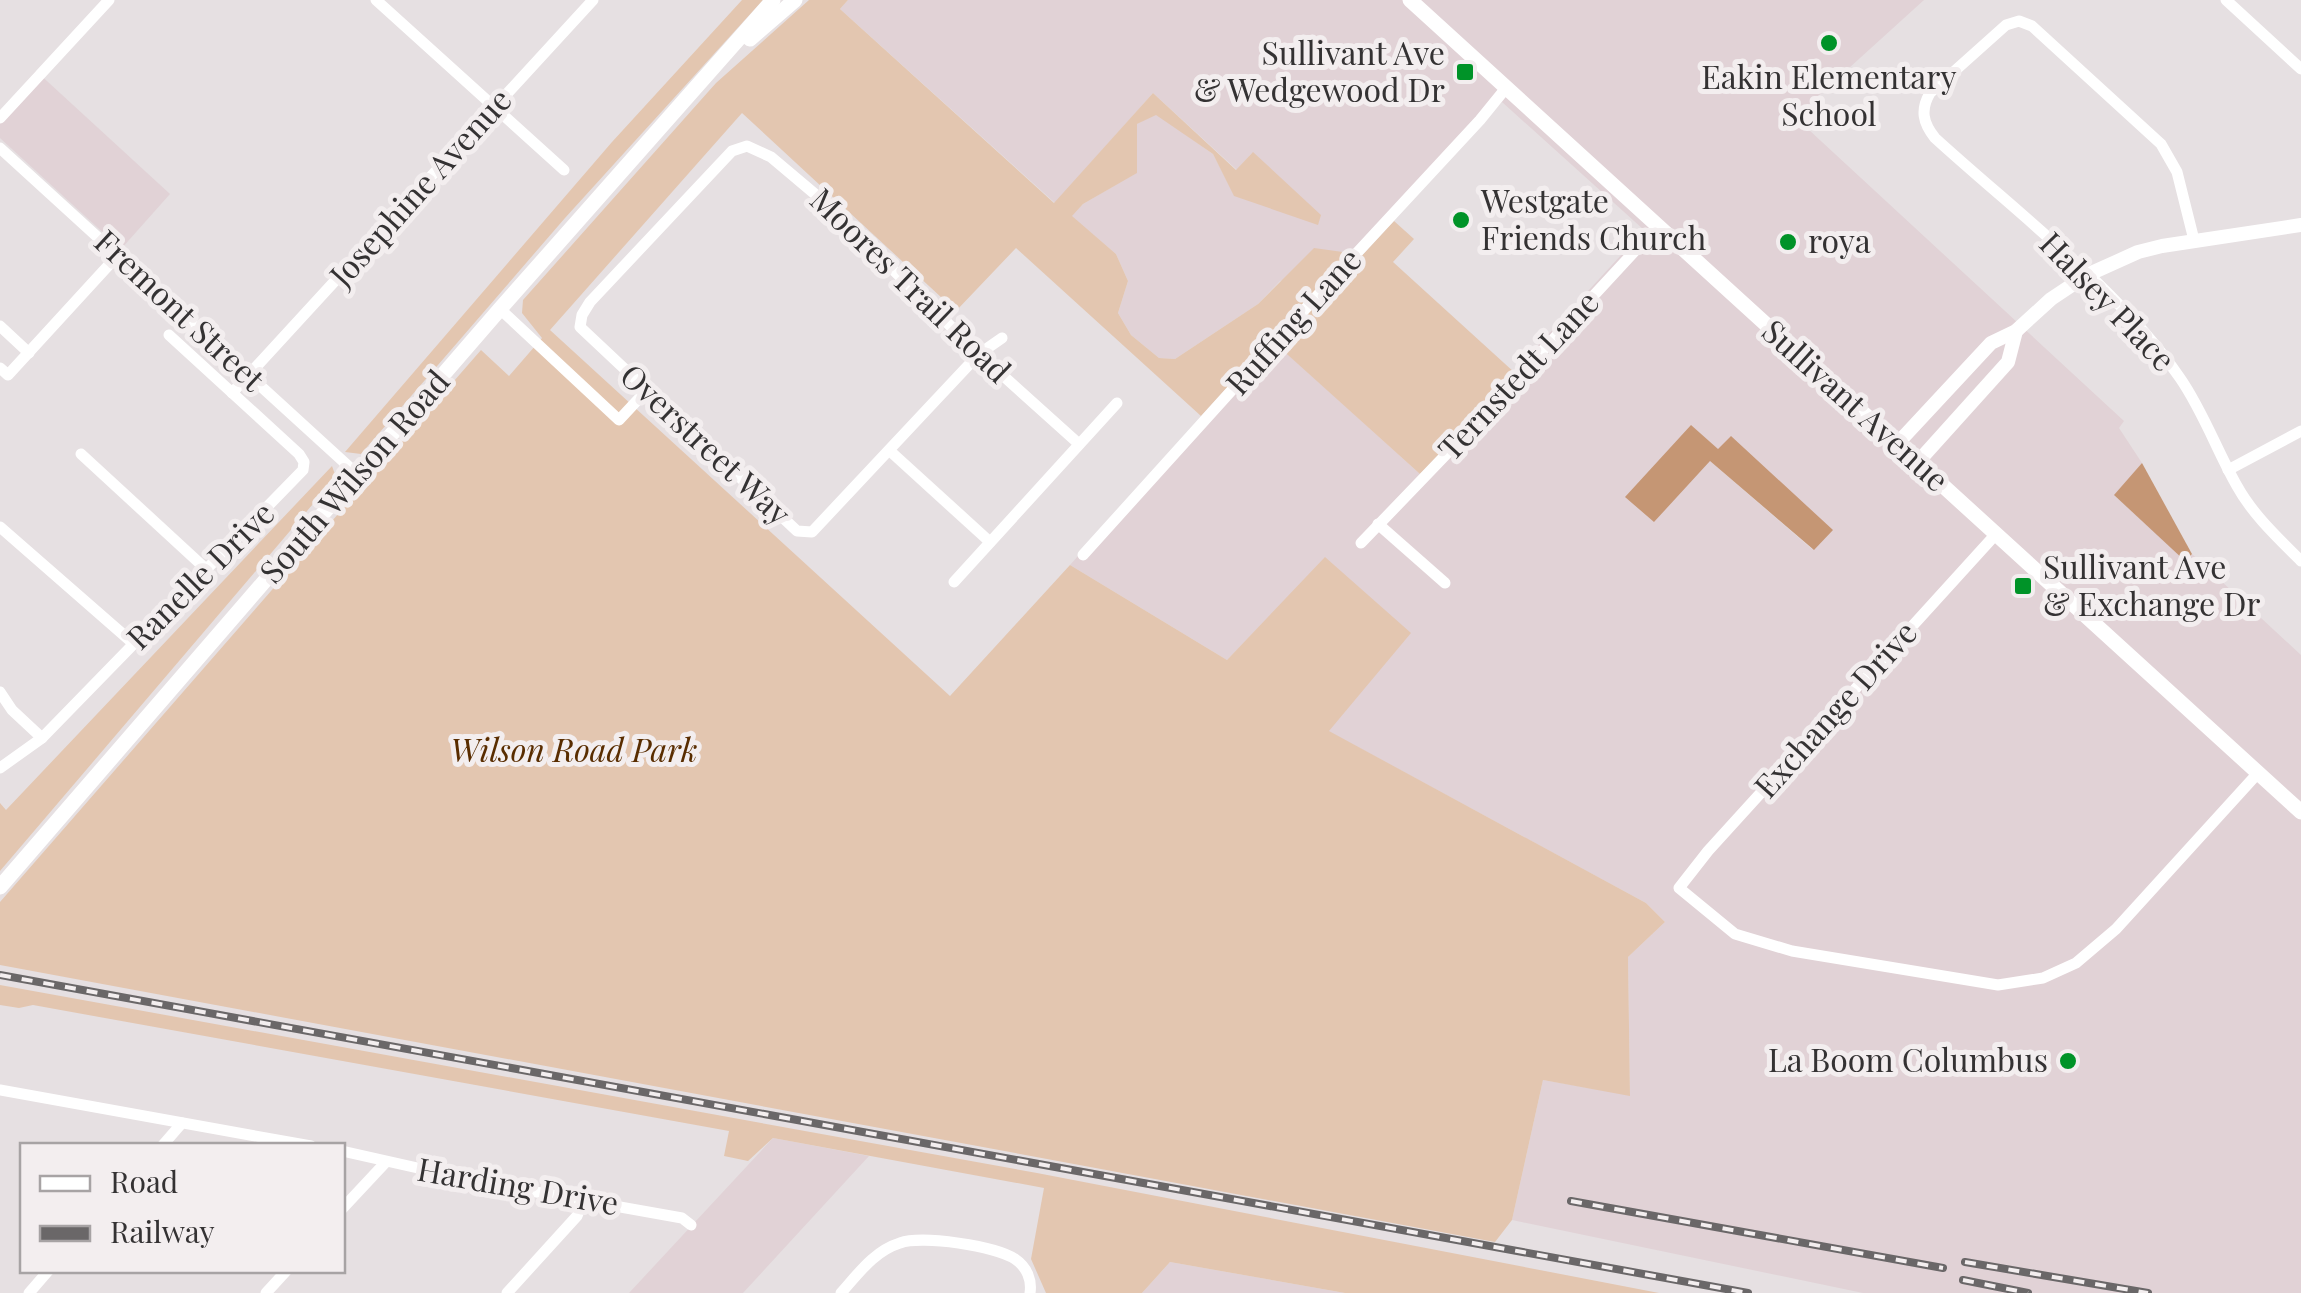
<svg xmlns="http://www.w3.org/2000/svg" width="2301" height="1293" viewBox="0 0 2301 1293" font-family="'Playfair Display',serif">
<rect width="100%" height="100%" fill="#e6e0e2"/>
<g fill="#e1d2d6" fill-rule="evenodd">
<path d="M 848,0 L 1924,0 L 1795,117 L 2124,421 L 2119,428 L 2142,463 L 2115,496 L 2185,560 L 2192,554 L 2301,655 L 2301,1293 L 1863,1293 L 1512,1220 L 1543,1080 L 1630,1095 L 1628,957 L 1665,922 L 1646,903 L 1328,731 L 1326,558 L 1227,660 L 1070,565 L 1271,339 L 1420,474 L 1644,230 L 1502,102 L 1356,260 L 1280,281 L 1258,304 L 1175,359 L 1159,358 L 1131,335 L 1118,313 L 1128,281 L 1116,254 L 1071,216 L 1083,204 L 1136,173 L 1137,124 L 1156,114 L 1213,154 L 1235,196 L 1252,153 L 1237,170 L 1153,93 L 1055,203 L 840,9 ZM 1731,437 L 1813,550 L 1710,461 Z"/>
<polygon points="36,71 170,194 121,249 0,138 0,111"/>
<polygon points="773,1138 869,1156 743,1293 629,1293"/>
<polygon points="1170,1262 1345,1293 1142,1293"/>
</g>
<g fill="#e3c6b0">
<polygon points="742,0 763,0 565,218 361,454 345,452 612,142"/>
<polygon points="809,0 848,0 840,9 1054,203 1153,93 1236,170 1253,152 1321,215 1318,225 1234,196 1213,154 1156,115 1137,124 1137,173 1083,204 1072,216 1116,254 1128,281 1118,313 1131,335 1159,358 1175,359 1258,304 1314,248 1350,253 1201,416 1016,248 956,311 742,113 550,330 950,696 1070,565 1227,660 1325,557 1411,633 1329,731 1646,903 1665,922 1628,957 1630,1096 1543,1080 1512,1220 1495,1242 0,965 0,902 481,350 509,376 542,338 522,313 523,300 716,83"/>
<polygon points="1394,221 1414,239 1393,262 1515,373 1420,474 1278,346"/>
<polygon points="332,466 336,477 0,871 0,803 6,810"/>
<polygon points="0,985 1037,1173 1659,1293 1345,1293 1170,1262 1142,1293 1046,1293 1031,1259 1044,1188 773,1138 748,1161 724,1156 729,1131 33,1005 19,1008 0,1005"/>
</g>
<g fill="#c59674">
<polygon points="1691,425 1718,449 1731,436 1833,530 1814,550 1710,461 1654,522 1625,497"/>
<polygon points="2142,463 2192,554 2185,561 2114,495"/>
</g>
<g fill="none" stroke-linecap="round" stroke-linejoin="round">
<g stroke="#fff" stroke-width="11">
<polyline points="376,0 564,170"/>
<polyline points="2226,0 2301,69"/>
<polyline points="0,118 109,0"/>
<polyline points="0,148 357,474"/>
<path d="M 2194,240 L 2177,172 L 2161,144 L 2032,26 L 2019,21 L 2006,25 L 1930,93 C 1920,110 1923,123 1935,138 C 2016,212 2118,288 2180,378 C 2203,411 2217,451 2237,486 C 2253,515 2278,538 2301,561"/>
<polyline points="500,309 619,420 646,391"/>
<polyline points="0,326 29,353"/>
<polyline points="1002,338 979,354 812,532 797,531 580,327 582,315 590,302 732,151 747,146 771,157 822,200 979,354 1079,444"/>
<polyline points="0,368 8,375 118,255"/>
<polyline points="232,393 593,0"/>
<polyline points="890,451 990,542"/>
<polyline points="81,454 207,570"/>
<polyline points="2228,470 2301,431"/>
<polyline points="1378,524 1445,583"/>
<polyline points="0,527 134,644"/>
<polyline points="1996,534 1708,851 1679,888 1735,934 1792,951 1998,985 2043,978 2076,963 2116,929 2258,773"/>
<polyline points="1361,543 1461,439 1658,226"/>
<polyline points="1083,555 1316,297 1480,120 1506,88"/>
<polyline points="954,582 1117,403"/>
<polyline points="0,692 12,710 42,738"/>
<polyline points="0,768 42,738 303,470 304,462 299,454 169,335"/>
<polyline points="0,1090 311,1146"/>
<polyline points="162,1146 182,1123"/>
<polyline points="342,1151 480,1182 682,1218 691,1225"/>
<polyline points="342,1209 385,1163"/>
<polyline points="29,1293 49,1270"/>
<polyline points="266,1293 287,1270"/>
<polyline points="507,1293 577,1216 583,1201"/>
<path d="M 841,1293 C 858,1274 874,1251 900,1243 C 922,1235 996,1246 1015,1259 C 1027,1267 1032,1280 1030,1293"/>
</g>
<g stroke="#fff" stroke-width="14">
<polyline points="1897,444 1991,343 2016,331 2051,299 2087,275 2138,252 2162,246 2301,225"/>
<polyline points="1917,463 2008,362 2016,331"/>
</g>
<g stroke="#fff" stroke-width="15">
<polyline points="1410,0 2301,812"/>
<polyline points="750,39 795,0"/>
<polyline points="0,887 500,309 773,0"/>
</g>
<g stroke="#6a6768" stroke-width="8">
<g id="rail">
<polyline points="0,975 1748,1293"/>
<polyline points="1571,1201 1943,1268"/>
<polyline points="1965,1262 2148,1293"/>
<polyline points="1963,1280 2028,1293"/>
</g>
</g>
<use href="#rail" stroke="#f3eeef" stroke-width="4" stroke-dasharray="11" stroke-linecap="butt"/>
</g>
<g fill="#009328" stroke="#f3eeef" stroke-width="4">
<circle cx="1829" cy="43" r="10"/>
<rect x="1455" y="62" width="20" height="20" rx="5"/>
<circle cx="1461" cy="220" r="10"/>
<circle cx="1788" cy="242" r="10"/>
<rect x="2013" y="576" width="20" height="20" rx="5"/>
<circle cx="2068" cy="1061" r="10"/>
</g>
<g text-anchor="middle" stroke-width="10" stroke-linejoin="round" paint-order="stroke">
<g font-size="32" fill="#343233" stroke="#f3eeef" text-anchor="start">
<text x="1445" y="65" text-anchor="end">Sullivant Ave<tspan x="1445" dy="37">&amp; Wedgewood Dr</tspan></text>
<text x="1829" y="89" text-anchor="middle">Eakin Elementary<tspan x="1829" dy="37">School</tspan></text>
<text x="1481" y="213">Westgate<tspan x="1481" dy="37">Friends Church</tspan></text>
<text x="1808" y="253">roya</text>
<text x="2043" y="579">Sullivant Ave<tspan x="2043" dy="37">&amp; Exchange Dr</tspan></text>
<text x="2048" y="1072" text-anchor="end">La Boom Columbus</text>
</g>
<g font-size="32" fill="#343233" stroke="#f3eeef">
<text transform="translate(421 188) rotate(-48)" y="11">Josephine Avenue</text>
<text transform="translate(910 286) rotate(44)" y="11">Moores Trail Road</text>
<text transform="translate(2107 302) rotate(46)" y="11">Halsey Place</text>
<text transform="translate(179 311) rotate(43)" y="11">Fremont Street</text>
<text transform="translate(1294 322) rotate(-48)" y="11">Ruffing Lane</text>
<text transform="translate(1519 376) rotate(-47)" y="11">Ternstedt Lane</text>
<text transform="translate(1855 406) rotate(42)" y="11">Sullivant Avenue</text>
<text transform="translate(705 445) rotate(43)" y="11">Overstreet Way</text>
<text transform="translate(355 477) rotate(-49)" y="11">South Wilson Road</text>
<text transform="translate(201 576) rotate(-45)" y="11">Ranelle Drive</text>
<text transform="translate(1836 710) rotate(-48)" y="11">Exchange Drive</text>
<text transform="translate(518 1187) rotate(10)" y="11">Harding Drive</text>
</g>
<g font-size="32" font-style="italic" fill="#592d00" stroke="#f3eeef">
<text x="574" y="762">Wilson Road Park</text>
</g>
</g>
<rect x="20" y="1143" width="325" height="130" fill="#f3eeef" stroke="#a7a3a4" stroke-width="2.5"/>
<rect x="40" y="1176" width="50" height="15" fill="#ffffff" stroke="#a7a3a4" stroke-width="2.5"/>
<text x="110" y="1193" font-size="30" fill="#343233">Road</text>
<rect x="40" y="1226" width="50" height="15" fill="#6a6768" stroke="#a7a3a4" stroke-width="2.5"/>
<text x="110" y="1243" font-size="30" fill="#343233">Railway</text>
</svg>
